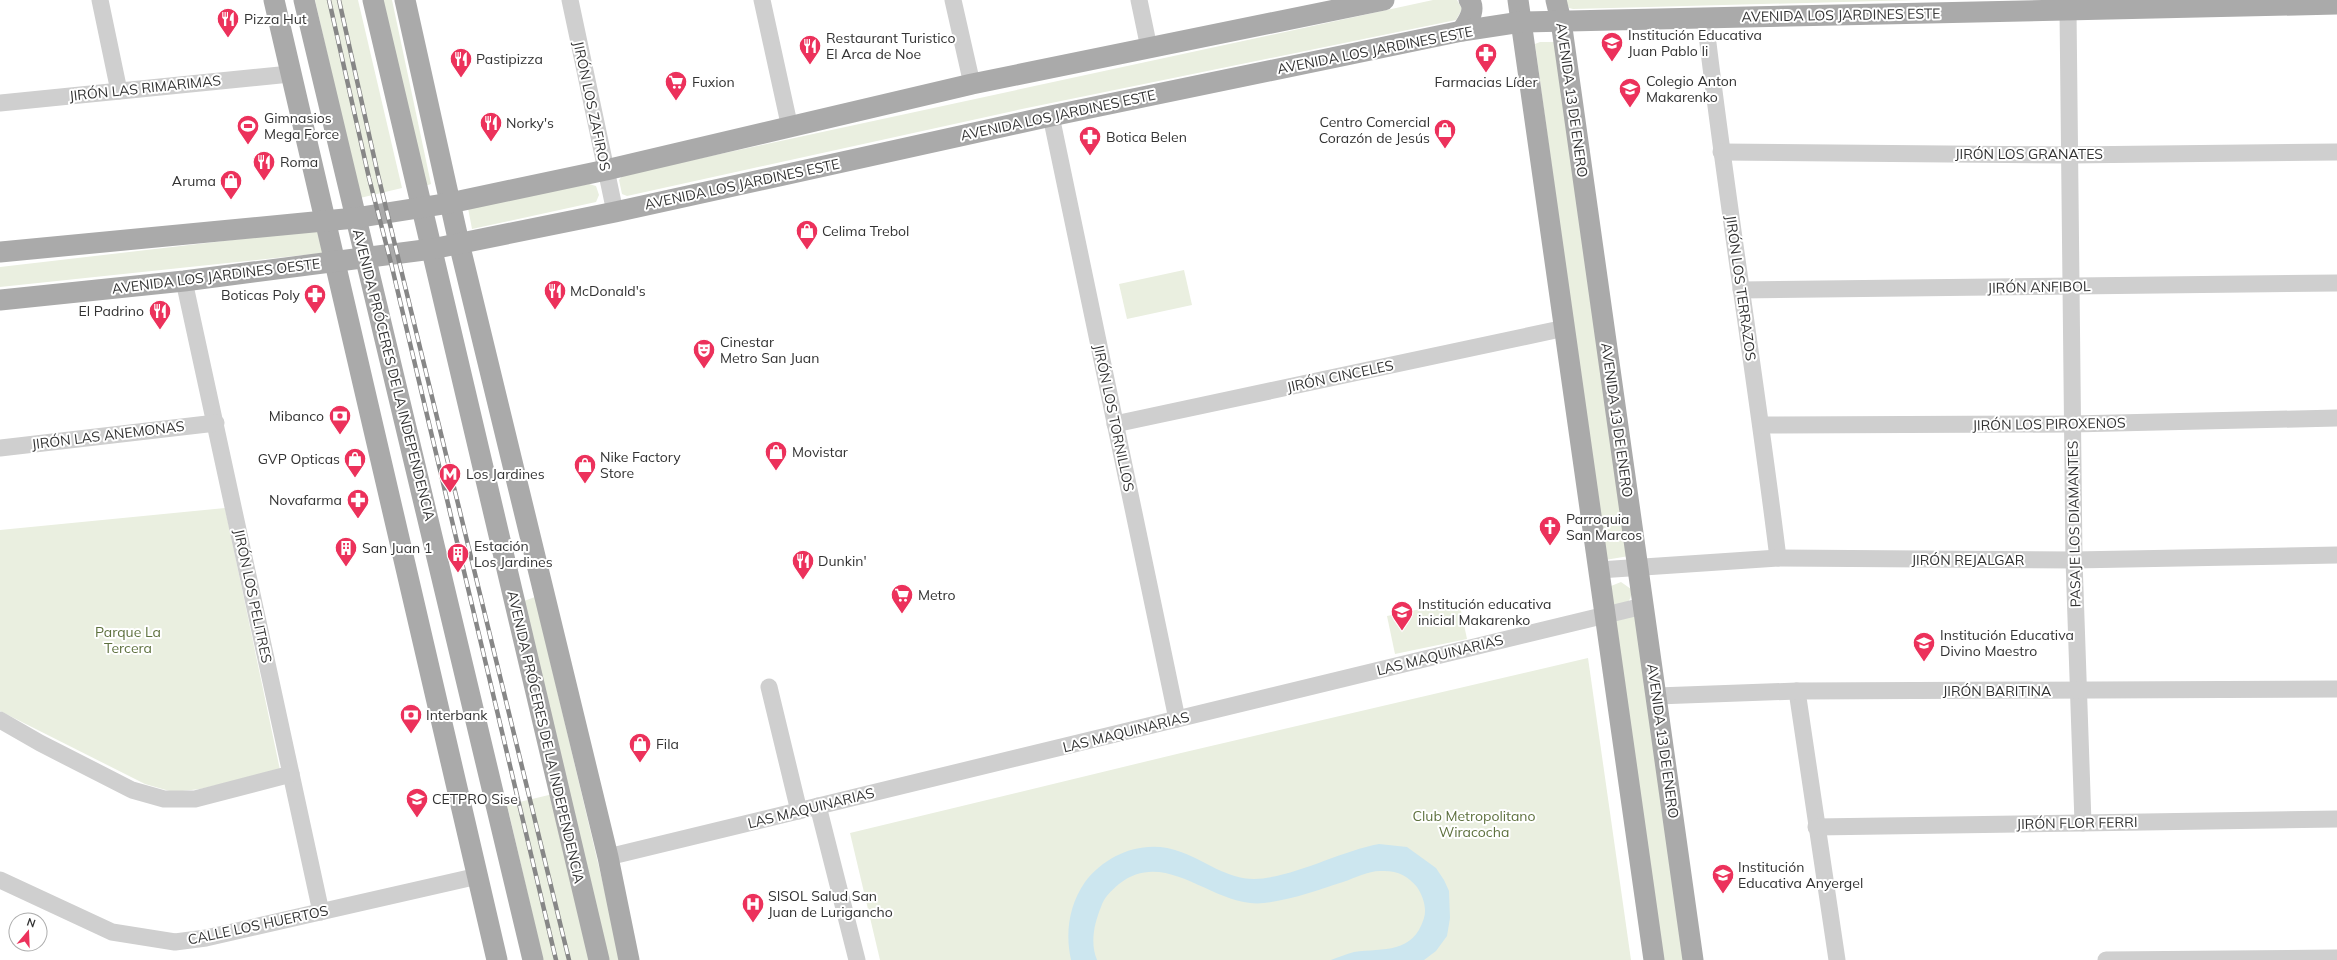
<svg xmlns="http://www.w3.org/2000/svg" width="2337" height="960" viewBox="0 0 2337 960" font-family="Mulish,sans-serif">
<rect width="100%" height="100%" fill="#fff"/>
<g fill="#eaefe0">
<polygon points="315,0 358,0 402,188 360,198"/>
<polygon points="381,0 392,0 431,184 422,187"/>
<polygon points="1433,0 1457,0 1462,9 1456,20 1022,109 627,196 622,194 619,180 623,175"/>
<polygon points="1566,0 1917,0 1573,9 1569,8"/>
<polygon points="1540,42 1555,42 1629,556 1605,560 1535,44"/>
<polygon points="589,184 596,186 599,195 596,202 472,229 468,208"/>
<polygon points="319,230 323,253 0,287 0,267"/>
<polygon points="1184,270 1192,305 1127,319 1119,284"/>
<polygon points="225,508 280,770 200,789 173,792 145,784 0,711 0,530"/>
<path d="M 1621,582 L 1631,589 C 1632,600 1629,602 1619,607 L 1611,603 L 1611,586 Z"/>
<polygon points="535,597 621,960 608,960 524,601"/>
<polygon points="1459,601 1467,639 1395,654 1387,616"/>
<polygon points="1632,615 1637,617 1687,960 1660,960 1612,625 1617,617"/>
<polygon points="1588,658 1631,960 880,960 850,833 1181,753"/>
<polygon points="553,794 590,960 543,960 507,805"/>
</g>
<path fill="#cce6ef" d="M 1379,844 L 1407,847 L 1436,868 L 1444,880 L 1449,891 L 1450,918 L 1447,936 L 1436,951 L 1424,960 L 1331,960 C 1339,957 1346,954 1354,952 C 1384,948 1413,954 1424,918 C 1427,908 1423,896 1417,887 C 1407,875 1397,870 1380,871 C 1368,871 1355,878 1343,882 C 1318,890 1291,900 1264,903 C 1214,909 1167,846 1119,884 C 1111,891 1104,897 1101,907 C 1094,924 1090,943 1097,960 L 1071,960 C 1065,933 1069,905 1085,882 C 1107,853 1146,838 1181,852 C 1206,861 1227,879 1254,879 C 1293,878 1340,851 1379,844 Z"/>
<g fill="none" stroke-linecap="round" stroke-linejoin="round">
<g stroke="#cfcfcf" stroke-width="17">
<polyline points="100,0 119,91"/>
<polyline points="570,0 615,212"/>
<polyline points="762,0 790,128"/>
<polyline points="953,0 972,84"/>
<polyline points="1139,0 1149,48"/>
<polyline points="2068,10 2074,560 2083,823"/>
<path d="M 1705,18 C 1726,199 1756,378 1778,558"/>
<polyline points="0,103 290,74"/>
<polyline points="1051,116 1177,719"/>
<polyline points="1721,152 2069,155 2337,152"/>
<polyline points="184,281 321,912"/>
<polyline points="1741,290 2337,283"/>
<polyline points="1115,424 1565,328"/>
<polyline points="1762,425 2072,424 2337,418"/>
<polyline points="0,448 216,423"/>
<polyline points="1599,570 1778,558 2074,560 2337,555"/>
<polyline points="769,687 799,811"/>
<polyline points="1797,691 1837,960"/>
<polyline points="1657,696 1797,691 2337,689"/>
<polyline points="0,720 40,743 132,790 164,799 195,799 291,774"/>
<polyline points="818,806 857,960"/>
<polyline points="1816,827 2337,819"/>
<polyline points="608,857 1643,606"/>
<polyline points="0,880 112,932 175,942 206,938 478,876"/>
<polyline points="2106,960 2337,958"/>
</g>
<g stroke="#aaa" stroke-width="21">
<polyline points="274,0 497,960"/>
<polyline points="304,0 533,960"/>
<polyline points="373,0 599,960"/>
<polyline points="405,0 459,243 608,857 629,960"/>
<polyline points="1518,0 1654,960"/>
<polyline points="1556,0 1561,21 1693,960"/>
<path d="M 1462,31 C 1467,22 1477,10 1469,0"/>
<polyline points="0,252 355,218 450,203 606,170 972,84 1384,0"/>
<polyline points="0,300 184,281 432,249 615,212 1051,116 1462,31 1521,22 2337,4"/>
</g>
<g stroke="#878787" stroke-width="4.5">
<g id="rail">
<polyline points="329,0 369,178 391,263 556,960"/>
<polyline points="339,0 378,175 569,960"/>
</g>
</g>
<use href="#rail" stroke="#fff" stroke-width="3" stroke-dasharray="9" stroke-linecap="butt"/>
</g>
<defs>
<g id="restaurant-pin" transform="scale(1.15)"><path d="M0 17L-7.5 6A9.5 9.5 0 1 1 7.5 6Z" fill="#ec315b" stroke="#fff"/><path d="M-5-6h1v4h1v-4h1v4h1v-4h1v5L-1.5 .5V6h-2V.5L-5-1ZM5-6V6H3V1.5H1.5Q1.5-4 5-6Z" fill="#fff"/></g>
<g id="school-pin" transform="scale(1.15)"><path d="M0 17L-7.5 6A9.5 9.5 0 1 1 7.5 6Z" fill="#ec315b" stroke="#fff"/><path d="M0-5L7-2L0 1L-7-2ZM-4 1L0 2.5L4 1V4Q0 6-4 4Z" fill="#fff"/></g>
<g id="pharmacy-pin" transform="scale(1.15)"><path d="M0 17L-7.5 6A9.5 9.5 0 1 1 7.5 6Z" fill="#ec315b" stroke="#fff"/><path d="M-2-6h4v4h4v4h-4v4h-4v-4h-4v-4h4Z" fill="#fff"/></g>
<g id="supermarket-pin" transform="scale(1.15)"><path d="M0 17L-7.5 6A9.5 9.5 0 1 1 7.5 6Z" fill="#ec315b" stroke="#fff"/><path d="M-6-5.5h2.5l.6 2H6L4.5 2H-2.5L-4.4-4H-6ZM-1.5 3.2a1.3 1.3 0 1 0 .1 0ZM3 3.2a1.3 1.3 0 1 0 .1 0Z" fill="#fff"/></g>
<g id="stadium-pin" transform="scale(1.15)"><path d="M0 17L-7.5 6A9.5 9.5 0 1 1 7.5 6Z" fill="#ec315b" stroke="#fff"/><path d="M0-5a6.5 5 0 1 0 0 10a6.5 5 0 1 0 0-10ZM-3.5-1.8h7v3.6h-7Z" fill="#fff"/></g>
<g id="shop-pin" transform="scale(1.15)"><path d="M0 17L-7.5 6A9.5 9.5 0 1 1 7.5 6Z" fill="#ec315b" stroke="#fff"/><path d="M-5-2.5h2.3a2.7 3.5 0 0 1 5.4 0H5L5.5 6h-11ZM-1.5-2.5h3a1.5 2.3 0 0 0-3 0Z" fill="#fff"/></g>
<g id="theatre-pin" transform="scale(1.15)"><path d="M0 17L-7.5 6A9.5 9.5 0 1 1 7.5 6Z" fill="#ec315b" stroke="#fff"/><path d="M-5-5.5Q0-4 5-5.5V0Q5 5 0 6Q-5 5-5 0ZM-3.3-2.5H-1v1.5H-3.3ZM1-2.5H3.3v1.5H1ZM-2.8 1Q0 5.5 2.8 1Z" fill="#fff"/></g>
<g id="bank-pin" transform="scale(1.15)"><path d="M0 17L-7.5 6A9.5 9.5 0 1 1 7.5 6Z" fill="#ec315b" stroke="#fff"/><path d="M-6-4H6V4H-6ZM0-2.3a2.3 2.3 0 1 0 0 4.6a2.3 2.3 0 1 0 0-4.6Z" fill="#fff"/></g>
<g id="metro-pin" transform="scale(1.15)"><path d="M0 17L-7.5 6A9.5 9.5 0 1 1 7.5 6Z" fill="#ec315b" stroke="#fff"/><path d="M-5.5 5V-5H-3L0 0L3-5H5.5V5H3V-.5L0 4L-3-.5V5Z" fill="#fff"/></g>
<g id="church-pin" transform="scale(1.15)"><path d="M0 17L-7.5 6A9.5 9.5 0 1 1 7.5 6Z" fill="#ec315b" stroke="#fff"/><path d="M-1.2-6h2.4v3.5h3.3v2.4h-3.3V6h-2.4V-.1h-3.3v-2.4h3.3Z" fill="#fff"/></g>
<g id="building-pin" transform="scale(1.15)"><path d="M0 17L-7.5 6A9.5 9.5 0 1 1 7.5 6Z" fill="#ec315b" stroke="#fff"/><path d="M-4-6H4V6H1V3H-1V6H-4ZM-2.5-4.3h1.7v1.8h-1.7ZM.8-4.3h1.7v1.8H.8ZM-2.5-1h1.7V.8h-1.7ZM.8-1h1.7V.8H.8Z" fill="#fff"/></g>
<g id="university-pin" transform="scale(1.15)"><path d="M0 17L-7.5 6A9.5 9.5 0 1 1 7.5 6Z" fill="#ec315b" stroke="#fff"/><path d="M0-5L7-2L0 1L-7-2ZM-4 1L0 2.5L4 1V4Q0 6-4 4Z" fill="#fff"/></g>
<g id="hospital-pin" transform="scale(1.15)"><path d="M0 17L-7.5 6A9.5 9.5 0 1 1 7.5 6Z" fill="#ec315b" stroke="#fff"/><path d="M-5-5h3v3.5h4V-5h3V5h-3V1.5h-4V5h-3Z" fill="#fff"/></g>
</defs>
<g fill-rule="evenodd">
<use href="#restaurant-pin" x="228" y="19"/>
<use href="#school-pin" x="1612" y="43"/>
<use href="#restaurant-pin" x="810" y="46"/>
<use href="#pharmacy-pin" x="1486" y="54"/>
<use href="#restaurant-pin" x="461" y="59"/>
<use href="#supermarket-pin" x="676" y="82"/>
<use href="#school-pin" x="1630" y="89"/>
<use href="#restaurant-pin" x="491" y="123"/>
<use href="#stadium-pin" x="248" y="126"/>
<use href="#shop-pin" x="1445" y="130"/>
<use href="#pharmacy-pin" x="1090" y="137"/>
<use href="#restaurant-pin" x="264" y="162"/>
<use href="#shop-pin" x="231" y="181"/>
<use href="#shop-pin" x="807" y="231"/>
<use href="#restaurant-pin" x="555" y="291"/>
<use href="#pharmacy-pin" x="315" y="295"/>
<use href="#restaurant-pin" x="160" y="311"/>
<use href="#theatre-pin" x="704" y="350"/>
<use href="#bank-pin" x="340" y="416"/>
<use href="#shop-pin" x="776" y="452"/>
<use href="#shop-pin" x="355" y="459"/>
<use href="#shop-pin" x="585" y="465"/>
<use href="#metro-pin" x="450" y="474"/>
<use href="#pharmacy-pin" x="358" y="500"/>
<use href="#church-pin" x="1550" y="527"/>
<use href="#building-pin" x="346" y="548"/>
<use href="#building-pin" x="458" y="554"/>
<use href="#restaurant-pin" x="803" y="561"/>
<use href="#supermarket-pin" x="902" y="595"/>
<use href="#school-pin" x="1402" y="612"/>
<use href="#school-pin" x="1924" y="643"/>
<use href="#bank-pin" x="411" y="715"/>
<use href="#shop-pin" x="640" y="744"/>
<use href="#university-pin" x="417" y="799"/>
<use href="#school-pin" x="1723" y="875"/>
<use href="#hospital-pin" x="753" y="904"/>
</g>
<g text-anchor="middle" stroke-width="4" stroke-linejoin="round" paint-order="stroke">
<g font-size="14" fill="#323232" stroke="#fff">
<text transform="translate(1841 15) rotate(-1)" y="5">AVENIDA LOS JARDINES ESTE</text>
<text transform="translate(1375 50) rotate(-11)" y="5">AVENIDA LOS JARDINES ESTE</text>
<text transform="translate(145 88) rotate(-6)" y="5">JIRÓN LAS RIMARIMAS</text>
<text transform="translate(1572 100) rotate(82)" y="5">AVENIDA 13 DE ENERO</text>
<text transform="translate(592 106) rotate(78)" y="5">JIRÓN LOS ZAFIROS</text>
<text transform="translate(1058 115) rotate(-12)" y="5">AVENIDA LOS JARDINES ESTE</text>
<text x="2029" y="159">JIRÓN LOS GRANATES</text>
<text transform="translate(742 184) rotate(-12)" y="5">AVENIDA LOS JARDINES ESTE</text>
<text transform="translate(216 276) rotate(-7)" y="5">AVENIDA LOS JARDINES OESTE</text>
<text transform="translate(2039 287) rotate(-1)" y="5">JIRÓN ANFIBOL</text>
<text transform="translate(1741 288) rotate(82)" y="5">JIRÓN LOS TERRAZOS</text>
<text transform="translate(394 375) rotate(76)" y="5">AVENIDA PRÓCERES DE LA INDEPENDENCIA</text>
<text transform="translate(1340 376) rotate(-12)" y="5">JIRÓN CINCELES</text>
<text transform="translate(1114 418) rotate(78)" y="5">JIRÓN LOS TORNILLOS</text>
<text transform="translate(1617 420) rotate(82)" y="5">AVENIDA 13 DE ENERO</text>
<text transform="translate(2049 424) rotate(-1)" y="5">JIRÓN LOS PIROXENOS</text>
<text transform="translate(108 435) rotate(-7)" y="5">JIRÓN LAS ANEMONAS</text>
<text transform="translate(2074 524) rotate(-91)" y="5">PASAJE LOS DIAMANTES</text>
<text x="1968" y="565">JIRÓN REJALGAR</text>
<text transform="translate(253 596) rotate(78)" y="5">JIRÓN LOS PELITRES</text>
<text transform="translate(1440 655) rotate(-14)" y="5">LAS MAQUINARIAS</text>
<text x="1997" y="696">JIRÓN BARITINA</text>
<text transform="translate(1126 732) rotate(-14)" y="5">LAS MAQUINARIAS</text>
<text transform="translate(546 737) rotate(77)" y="5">AVENIDA PRÓCERES DE LA INDEPENDENCIA</text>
<text transform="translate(1663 741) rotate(82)" y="5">AVENIDA 13 DE ENERO</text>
<text transform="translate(811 808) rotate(-14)" y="5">LAS MAQUINARIAS</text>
<text transform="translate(2077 823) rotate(-1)" y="5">JIRÓN FLOR FERRI</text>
<text transform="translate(258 925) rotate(-12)" y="5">CALLE LOS HUERTOS</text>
</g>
<g font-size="14" fill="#323232" stroke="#fff" text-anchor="start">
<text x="244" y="24">Pizza Hut</text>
<text x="1628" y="40">Institución Educativa<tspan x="1628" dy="16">Juan Pablo Ii</tspan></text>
<text x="826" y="43">Restaurant Turistico<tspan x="826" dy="16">El Arca de Noe</tspan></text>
<text x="476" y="64">Pastipizza</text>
<text x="1646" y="86">Colegio Anton<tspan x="1646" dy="16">Makarenko</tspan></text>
<text x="692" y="87">Fuxion</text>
<text x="1486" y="87" text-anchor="middle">Farmacias Líder</text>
<text x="264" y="123">Gimnasios<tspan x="264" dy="16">Mega Force</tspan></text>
<text x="1430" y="127" text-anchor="end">Centro Comercial<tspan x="1430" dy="16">Corazón de Jesús</tspan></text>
<text x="506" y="128">Norky's</text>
<text x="1106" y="142">Botica Belen</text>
<text x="280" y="167">Roma</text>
<text x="216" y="186" text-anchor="end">Aruma</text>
<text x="822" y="236">Celima Trebol</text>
<text x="570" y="296">McDonald's</text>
<text x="300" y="300" text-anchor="end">Boticas Poly</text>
<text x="144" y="316" text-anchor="end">El Padrino</text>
<text x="720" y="347">Cinestar<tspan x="720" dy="16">Metro San Juan</tspan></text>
<text x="324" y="421" text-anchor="end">Mibanco</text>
<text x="792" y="457">Movistar</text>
<text x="600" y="462">Nike Factory<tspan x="600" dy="16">Store</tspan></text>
<text x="340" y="464" text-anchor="end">GVP Opticas</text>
<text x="466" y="479">Los Jardines</text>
<text x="342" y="505" text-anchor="end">Novafarma</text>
<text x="1566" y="524">Parroquia<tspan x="1566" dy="16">San Marcos</tspan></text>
<text x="474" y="551">Estación<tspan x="474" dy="16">Los Jardines</tspan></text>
<text x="362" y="553">San Juan 1</text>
<text x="818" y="566">Dunkin'</text>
<text x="918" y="600">Metro</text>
<text x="1418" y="609">Institución educativa<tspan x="1418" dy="16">inicial Makarenko</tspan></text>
<text x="1940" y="640">Institución Educativa<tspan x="1940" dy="16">Divino Maestro</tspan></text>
<text x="426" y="720">Interbank</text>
<text x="656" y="749">Fila</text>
<text x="432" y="804">CETPRO Sise</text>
<text x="1738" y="872">Institución<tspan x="1738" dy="16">Educativa Anyergel</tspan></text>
<text x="768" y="901">SISOL Salud San<tspan x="768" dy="16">Juan de Lurigancho</tspan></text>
</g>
<g font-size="14" fill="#5d703d" stroke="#fff">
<text x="128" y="637">Parque La<tspan x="128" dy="16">Tercera</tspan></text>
<text x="1474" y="821">Club Metropolitano<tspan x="1474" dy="16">Wiracocha</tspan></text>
</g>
</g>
<g transform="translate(28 932) rotate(19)"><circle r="19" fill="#ffffff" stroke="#adadad"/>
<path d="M0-3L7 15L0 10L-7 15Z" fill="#ec315b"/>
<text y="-6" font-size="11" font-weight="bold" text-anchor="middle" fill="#323232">N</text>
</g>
</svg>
